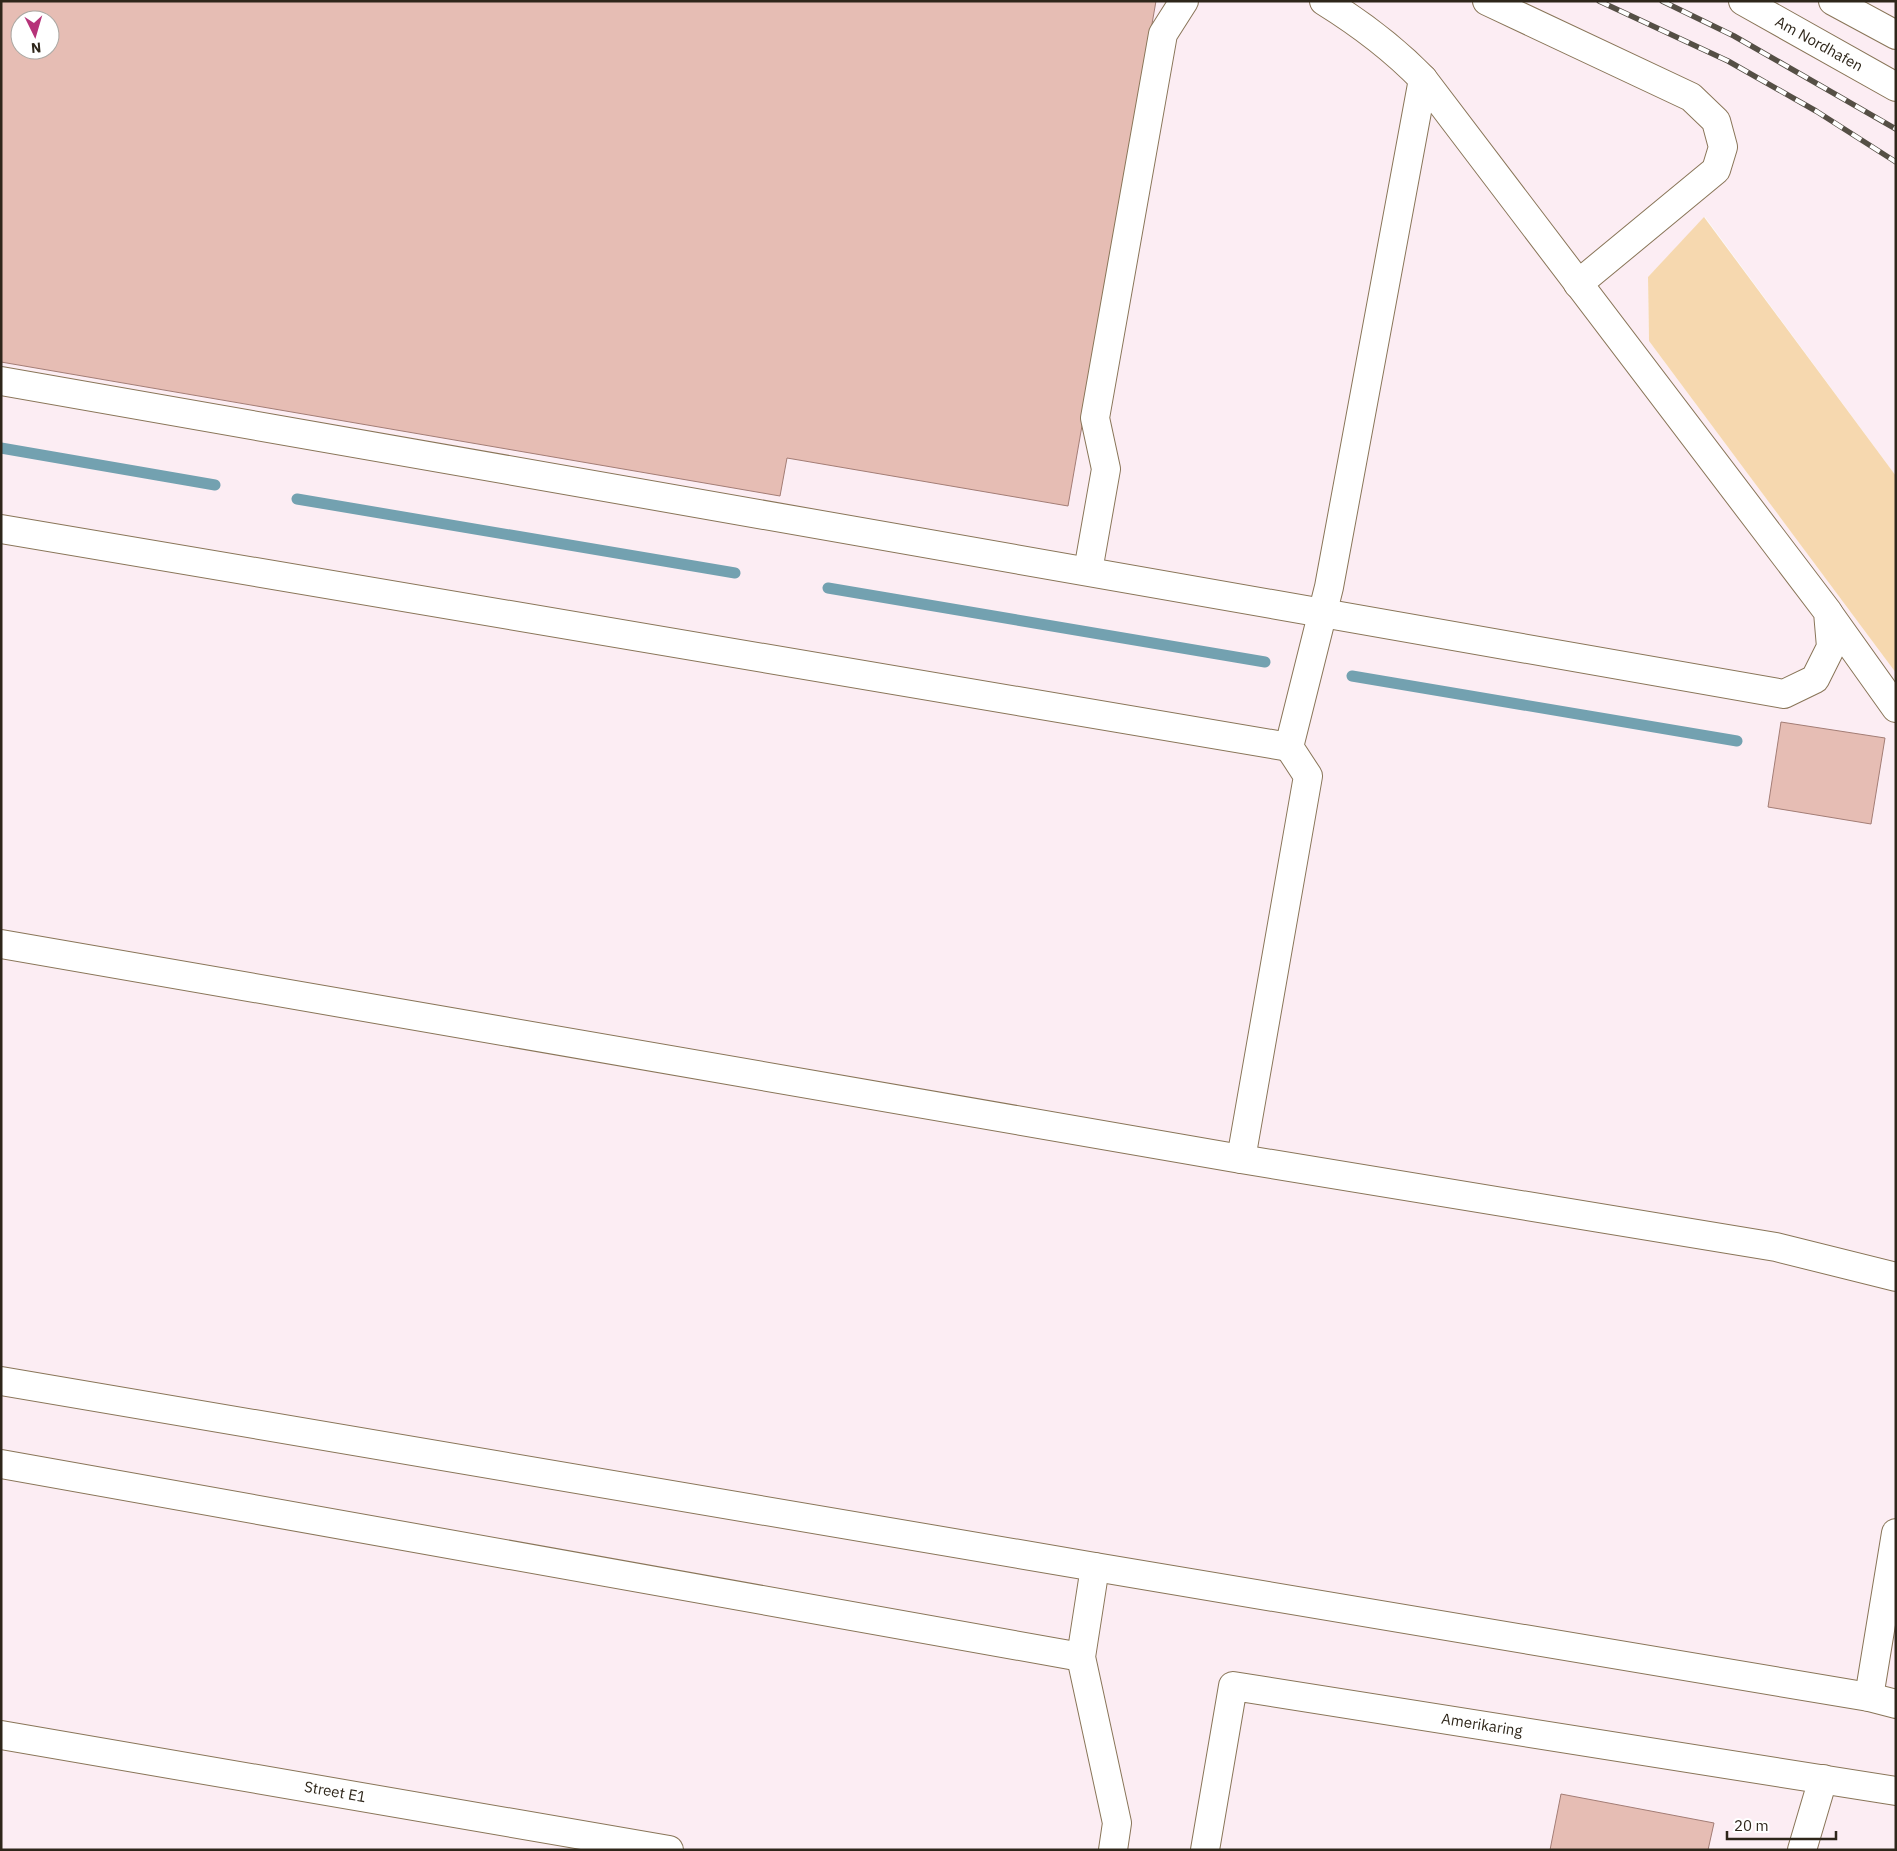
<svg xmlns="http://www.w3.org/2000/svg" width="1897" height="1851" viewBox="0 0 1897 1851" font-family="'IBM Plex Sans',sans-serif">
<rect width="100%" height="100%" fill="#fbfbfb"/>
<path fill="#fcedf3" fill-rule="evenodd" d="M 1,1 L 1896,1 L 1896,476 L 1705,217 L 1648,277 L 1649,341 L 1896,673 L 1896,1850 L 1,1850 ZM 20,20 L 50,20 L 50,50 L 20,50 Z"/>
<polygon fill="#f6d8af" points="1704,217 1896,476 1896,673 1649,341 1648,277"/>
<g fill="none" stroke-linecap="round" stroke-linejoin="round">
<g stroke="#73a1b0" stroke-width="11">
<polyline points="1,448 215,485"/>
<polyline points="297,499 735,573"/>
<polyline points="828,588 1265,662"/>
<polyline points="1352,676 1737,741"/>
</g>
</g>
<g fill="#e6bdb4" stroke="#a37d75" fill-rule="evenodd">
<path d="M 1,1 L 1156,1 L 1068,506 L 787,458 L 780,496 L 1,362 ZM 20,20 L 50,20 L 50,50 L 20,50 Z"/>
<polygon points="1781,722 1885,738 1871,824 1768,807"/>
<polygon points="1561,1794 1714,1823 1708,1850 1550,1850"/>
</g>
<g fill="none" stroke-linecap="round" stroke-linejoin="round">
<g stroke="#897558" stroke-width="30">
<g id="minor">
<polyline points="1487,1 1691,97 1716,121 1723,147 1716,170 1578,284"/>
<path d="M 1,381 L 1784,694 L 1815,679 L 1831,647 L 1828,612 L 1423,79 C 1393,48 1361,24 1324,1"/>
<polyline points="1,529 1289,747"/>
<polyline points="1088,571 1106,469 1095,418 1163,34 1184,1"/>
<polyline points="1829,614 1896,708"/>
<polyline points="1,944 1241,1159 1776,1247 1896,1277"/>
<polyline points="1241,1159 1308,776 1289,747 1329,587 1423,79"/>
<polyline points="1,1381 1095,1567 1869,1697 1896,1704"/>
<polyline points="1,1464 1081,1657"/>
<polyline points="1095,1567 1081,1657 1117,1823 1113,1850"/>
<polyline points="1869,1697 1896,1533"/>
<polyline points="1,1735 669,1850"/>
<polyline points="1205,1850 1233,1686 1896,1791"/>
<polyline points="1802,1850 1823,1779"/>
</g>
</g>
<g stroke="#897558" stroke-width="30">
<g id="major">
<polyline points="1743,1 1896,87"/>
<polyline points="1833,1 1896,35"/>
</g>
</g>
<use href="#minor" stroke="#fff" stroke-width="28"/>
<use href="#major" stroke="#fff" stroke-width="28"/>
<g stroke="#554f45" stroke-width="5.5">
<g id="rail">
<polyline points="1599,1 1728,61 1816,111 1896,162"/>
<polyline points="1662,1 1734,36 1896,129"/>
</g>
</g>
<use href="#rail" stroke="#fff" stroke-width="4" stroke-dasharray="11" stroke-linecap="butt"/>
</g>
<g text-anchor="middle" stroke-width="4.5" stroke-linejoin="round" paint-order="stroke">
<g font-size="15" fill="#2e261a" stroke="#fff">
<text transform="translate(1819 44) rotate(29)" y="5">Am Nordhafen</text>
<text transform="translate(1482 1725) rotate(9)" y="5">Amerikaring</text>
<text transform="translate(335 1792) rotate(10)" y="5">Street E1</text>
</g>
</g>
<rect width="1897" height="1851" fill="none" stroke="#2e261a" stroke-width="5"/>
<g transform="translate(35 35) rotate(175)"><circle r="24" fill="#ffffff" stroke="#aba8a3"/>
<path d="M0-4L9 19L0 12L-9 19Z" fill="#b63379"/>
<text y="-8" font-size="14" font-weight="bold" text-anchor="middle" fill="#2e261a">N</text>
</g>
<path d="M1727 1831v8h109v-8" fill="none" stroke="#2e261a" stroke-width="2.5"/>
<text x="1734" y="1831" font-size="15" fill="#2e261a" stroke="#ffffff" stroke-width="4" paint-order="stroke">20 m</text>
</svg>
